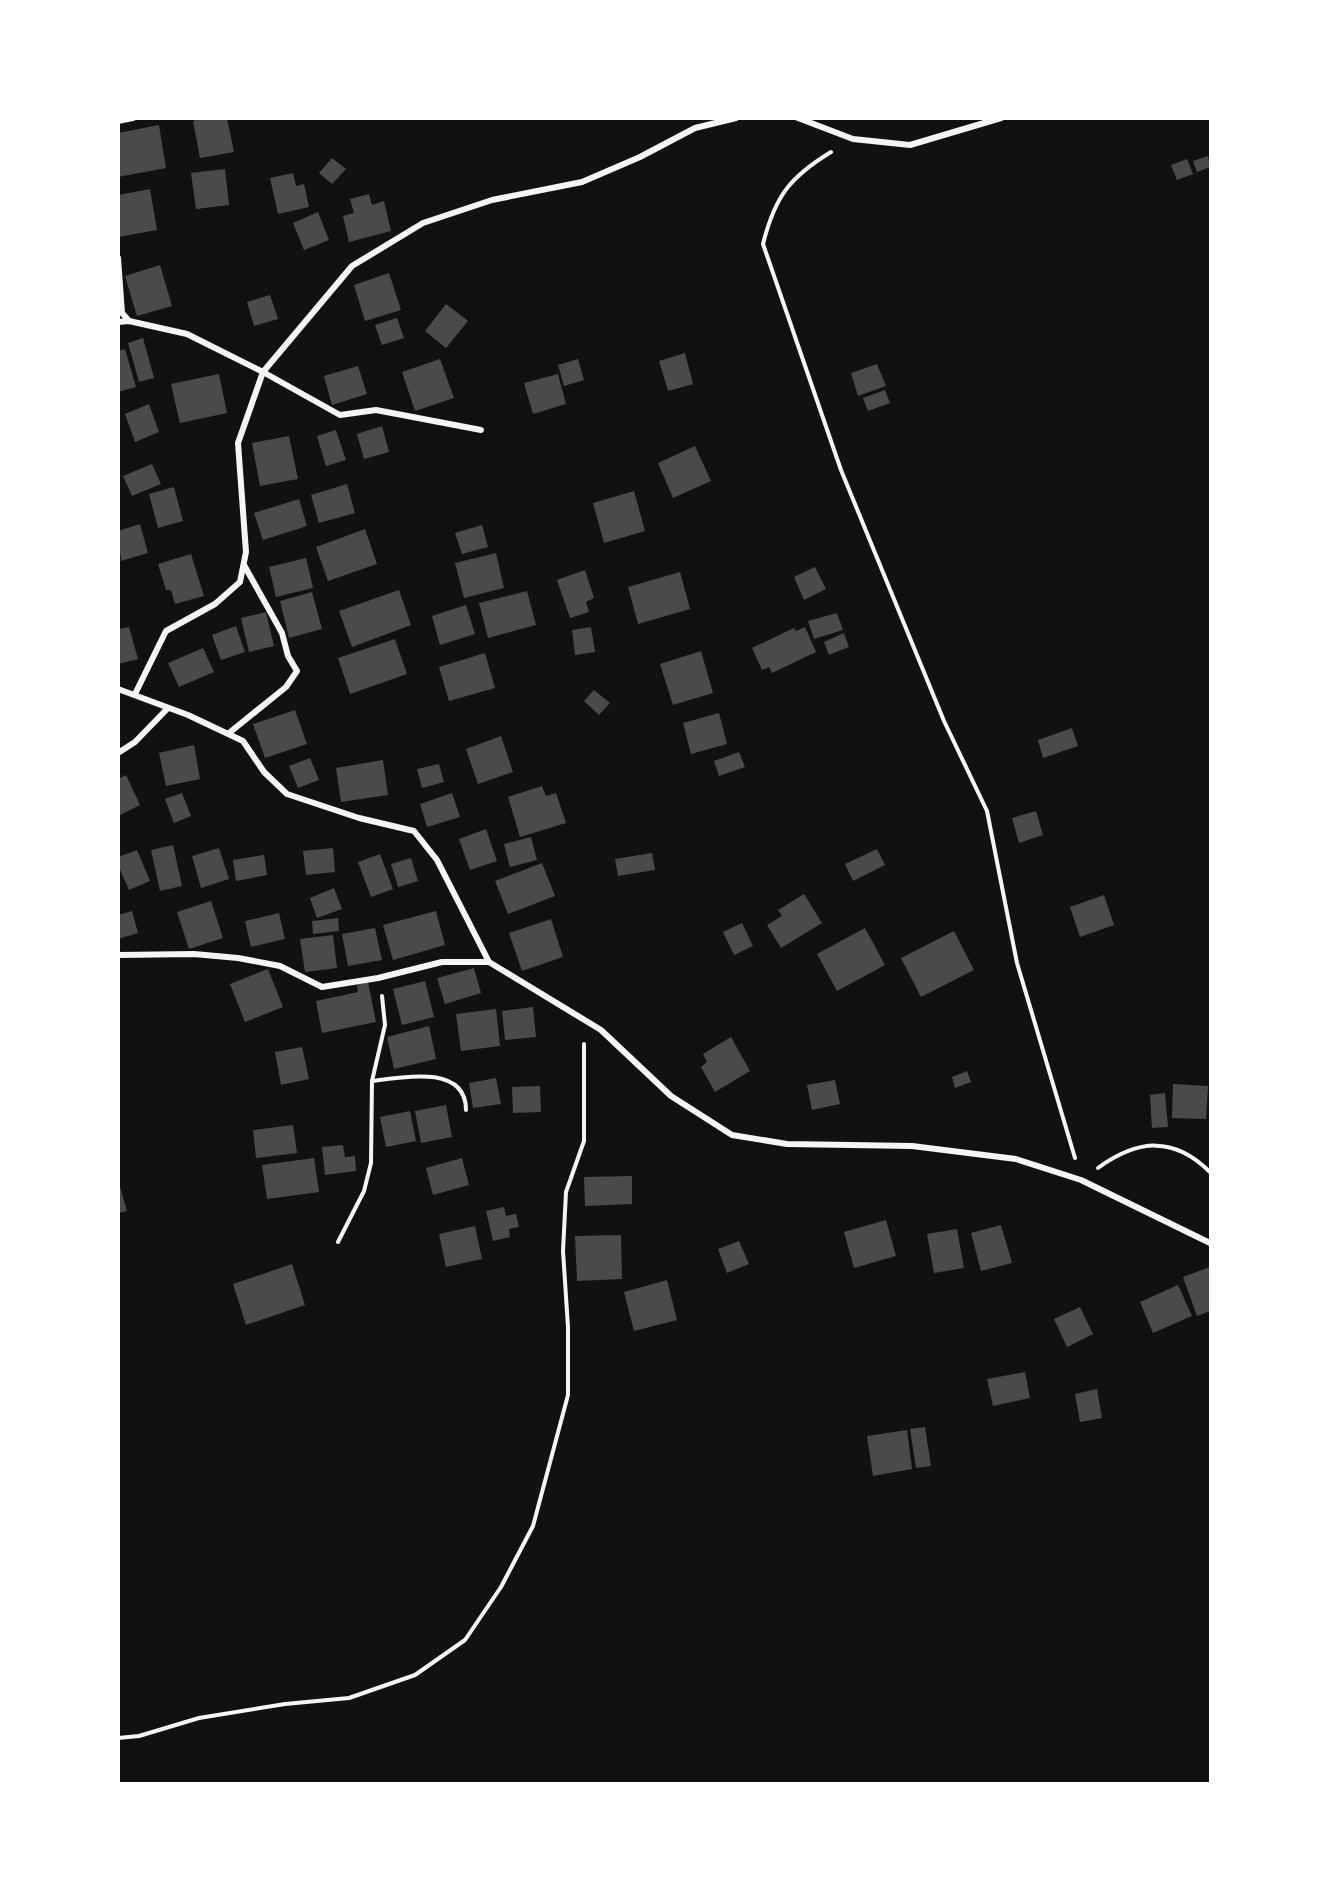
<svg xmlns="http://www.w3.org/2000/svg" width="1329" height="1902" viewBox="0 0 1329 1902" font-family="'Noto Sans',sans-serif">
<rect width="100%" height="100%" fill="#111"/>
<g fill="#4a4a4a">
<polygon points="202,118 227,118 234,152 200,158 193,121"/>
<polygon points="159,125 166,168 118,177 118,133"/>
<polygon points="1208,156 1210,167 1197,172 1193,161"/>
<polygon points="332,158 346,169 332,184 319,173"/>
<polygon points="1187,159 1193,174 1177,180 1171,165"/>
<polygon points="225,169 229,205 196,209 191,173"/>
<polygon points="293,173 296,186 304,184 309,207 278,214 270,178"/>
<polygon points="150,189 157,230 118,237 118,195"/>
<polygon points="369,194 372,205 384,201 391,231 349,242 343,216 354,213 350,199"/>
<polygon points="318,212 329,240 304,250 293,223"/>
<polygon points="160,265 172,306 137,316 125,276"/>
<polygon points="389,273 401,310 365,321 354,285"/>
<polygon points="270,295 278,319 254,326 247,302"/>
<polygon points="446,304 468,321 446,348 425,331"/>
<polygon points="397,318 404,338 382,345 375,325"/>
<polygon points="143,338 154,378 139,382 128,343"/>
<polygon points="125,349 136,387 118,392 118,351"/>
<polygon points="685,353 693,384 668,391 659,361"/>
<polygon points="440,359 454,398 415,411 402,372"/>
<polygon points="578,359 584,380 564,386 558,365"/>
<polygon points="877,364 886,386 858,396 851,373"/>
<polygon points="358,366 367,394 332,405 324,376"/>
<polygon points="219,374 227,413 180,423 171,384"/>
<polygon points="558,374 566,404 533,414 524,383"/>
<polygon points="885,390 890,403 868,411 863,398"/>
<polygon points="149,404 159,432 135,442 125,414"/>
<polygon points="382,426 389,452 364,459 357,434"/>
<polygon points="336,430 346,460 326,466 317,436"/>
<polygon points="289,436 298,479 260,486 252,443"/>
<polygon points="695,446 711,481 673,498 658,463"/>
<polygon points="152,464 161,484 132,496 123,476"/>
<polygon points="347,484 355,513 319,523 311,495"/>
<polygon points="174,487 183,521 158,528 149,494"/>
<polygon points="634,491 645,531 604,543 593,503"/>
<polygon points="299,499 307,526 263,540 254,513"/>
<polygon points="140,524 148,553 121,561 118,531"/>
<polygon points="482,525 488,547 462,554 455,533"/>
<polygon points="365,529 377,564 328,581 316,547"/>
<polygon points="496,553 504,588 464,598 455,563"/>
<polygon points="191,554 204,596 175,604 171,590 166,590 158,564"/>
<polygon points="306,558 313,588 276,597 269,567"/>
<polygon points="815,567 826,589 804,600 794,577"/>
<polygon points="585,570 594,598 586,602 589,612 570,618 557,580"/>
<polygon points="680,572 690,609 638,624 628,587"/>
<polygon points="399,590 411,625 352,647 339,611"/>
<polygon points="527,591 536,625 488,638 479,603"/>
<polygon points="312,592 322,629 289,638 280,601"/>
<polygon points="466,605 475,634 440,645 432,616"/>
<polygon points="266,612 274,646 249,652 241,618"/>
<polygon points="837,613 843,630 814,639 808,621"/>
<polygon points="236,626 245,652 221,660 212,635"/>
<polygon points="129,627 138,659 118,664 118,629"/>
<polygon points="591,627 595,652 575,655 572,630"/>
<polygon points="805,627 816,652 772,673 769,667 762,670 752,648 794,628 796,631"/>
<polygon points="844,633 849,647 829,655 824,642"/>
<polygon points="395,639 407,674 350,694 338,658"/>
<polygon points="203,648 214,672 179,687 168,663"/>
<polygon points="701,651 713,693 673,705 660,664"/>
<polygon points="485,653 495,688 449,701 439,667"/>
<polygon points="594,690 610,703 599,715 584,701"/>
<polygon points="295,710 307,744 265,758 253,724"/>
<polygon points="719,713 727,744 691,754 683,723"/>
<polygon points="1072,728 1078,746 1043,758 1038,740"/>
<polygon points="501,736 513,772 478,784 466,749"/>
<polygon points="194,745 200,779 166,786 159,753"/>
<polygon points="739,752 745,767 719,776 714,761"/>
<polygon points="310,758 319,780 298,788 289,766"/>
<polygon points="383,760 388,795 341,802 336,768"/>
<polygon points="439,764 444,782 422,788 417,769"/>
<polygon points="126,775 140,805 118,816 118,779"/>
<polygon points="542,786 546,796 556,793 566,823 520,837 508,797"/>
<polygon points="182,793 191,816 174,823 165,799"/>
<polygon points="452,793 460,817 427,827 420,804"/>
<polygon points="1036,811 1043,835 1019,843 1012,818"/>
<polygon points="486,829 497,861 470,870 459,839"/>
<polygon points="531,837 537,860 510,867 504,844"/>
<polygon points="173,845 182,886 160,891 151,850"/>
<polygon points="219,848 229,879 201,888 192,856"/>
<polygon points="333,848 335,872 306,875 303,851"/>
<polygon points="877,849 885,865 853,881 845,864"/>
<polygon points="137,850 150,881 129,890 118,865 118,857"/>
<polygon points="652,853 655,870 618,876 615,859"/>
<polygon points="380,854 393,889 371,897 358,862"/>
<polygon points="264,855 267,875 236,881 233,860"/>
<polygon points="411,858 418,881 398,887 391,864"/>
<polygon points="542,863 555,896 508,914 495,881"/>
<polygon points="334,888 342,909 317,918 310,898"/>
<polygon points="804,894 822,923 781,948 767,925 782,916 778,910"/>
<polygon points="1104,895 1114,925 1080,937 1070,907"/>
<polygon points="211,901 223,938 189,949 177,912"/>
<polygon points="132,911 138,933 118,939 118,915"/>
<polygon points="436,911 445,945 393,960 383,925"/>
<polygon points="279,913 285,939 251,947 245,921"/>
<polygon points="338,918 339,931 313,934 312,921"/>
<polygon points="551,919 563,957 522,971 509,933"/>
<polygon points="742,923 753,946 734,955 723,932"/>
<polygon points="375,928 382,960 348,966 342,934"/>
<polygon points="865,928 885,965 837,991 817,954"/>
<polygon points="954,931 974,970 921,997 901,958"/>
<polygon points="333,935 337,968 305,972 300,939"/>
<polygon points="474,968 481,993 445,1004 437,978"/>
<polygon points="268,969 283,1007 245,1022 230,984"/>
<polygon points="425,981 434,1017 402,1025 393,989"/>
<polygon points="368,982 376,1022 322,1033 316,1001 358,992 357,985"/>
<polygon points="533,1007 536,1037 505,1040 502,1011"/>
<polygon points="496,1009 500,1046 461,1051 456,1014"/>
<polygon points="429,1026 436,1059 394,1069 387,1037"/>
<polygon points="731,1037 750,1071 715,1092 701,1067 707,1062 703,1054"/>
<polygon points="302,1047 309,1079 281,1085 275,1052"/>
<polygon points="967,1071 971,1082 955,1088 952,1077"/>
<polygon points="496,1078 501,1104 473,1108 469,1083"/>
<polygon points="835,1080 840,1104 812,1110 807,1085"/>
<polygon points="1173,1084 1208,1086 1206,1119 1172,1118"/>
<polygon points="540,1086 541,1112 513,1113 512,1087"/>
<polygon points="1165,1093 1168,1127 1152,1128 1150,1095"/>
<polygon points="446,1105 452,1137 421,1143 415,1111"/>
<polygon points="410,1111 416,1141 386,1147 380,1117"/>
<polygon points="293,1125 297,1153 256,1158 253,1130"/>
<polygon points="343,1145 345,1157 355,1156 356,1171 325,1175 322,1147"/>
<polygon points="314,1158 319,1192 267,1199 262,1165"/>
<polygon points="462,1158 469,1185 433,1195 426,1168"/>
<polygon points="632,1176 632,1204 585,1206 584,1177"/>
<polygon points="118,1180 127,1211 118,1213"/>
<polygon points="504,1207 506,1216 516,1214 519,1227 509,1229 510,1237 493,1241 486,1211"/>
<polygon points="886,1220 896,1256 854,1268 844,1232"/>
<polygon points="1001,1225 1012,1263 981,1271 971,1233"/>
<polygon points="475,1226 482,1259 446,1267 439,1234"/>
<polygon points="957,1229 964,1268 934,1273 927,1234"/>
<polygon points="621,1235 622,1279 577,1281 575,1236"/>
<polygon points="739,1241 749,1264 727,1273 718,1249"/>
<polygon points="292,1264 305,1305 246,1325 233,1284"/>
<polygon points="1210,1267 1210,1311 1197,1316 1183,1277"/>
<polygon points="667,1280 677,1320 634,1331 624,1292"/>
<polygon points="1178,1285 1192,1316 1153,1333 1140,1302"/>
<polygon points="1080,1307 1093,1334 1067,1347 1054,1319"/>
<polygon points="1025,1372 1030,1398 993,1406 987,1379"/>
<polygon points="1097,1389 1102,1418 1080,1422 1075,1394"/>
<polygon points="925,1427 931,1466 916,1468 910,1429"/>
<polygon points="907,1430 912,1469 873,1476 867,1436"/>
</g>
<g fill="none" stroke-linecap="round" stroke-linejoin="round">
<g stroke="#f5f5f5" stroke-width="4">
<path d="M 831,152 C 790,177 775,196 763,244 L 841,470 L 944,721 L 987,811 L 1017,963 L 1075,1158"/>
<path d="M 372,1081 C 402,1077 466,1064 466,1110"/>
<path d="M 1098,1168 C 1138,1139 1174,1136 1210,1172"/>
<polyline points="338,1242 364,1191 371,1163 372,1081 385,1025 382,996"/>
<polyline points="118,1738 139,1736 199,1718 285,1704 349,1698 415,1675 465,1640 501,1587 533,1526 568,1395 568,1327 563,1251 566,1192 584,1141 584,1044"/>
</g>
<g stroke="#f5f5f5" stroke-width="6">
<polyline points="798,118 853,139 910,145 1001,118"/>
<polyline points="118,121 133,118"/>
<polyline points="118,258 122,313 129,321"/>
<polyline points="118,322 129,321 187,334 263,372 340,415 376,410 481,430"/>
<polyline points="118,689 188,715 243,741 264,772 287,794 359,818 414,831 437,860 489,962 601,1030 671,1096 732,1135 787,1144 912,1146 1016,1159 1081,1180 1210,1243"/>
<polyline points="135,694 166,631 215,604 240,582 246,552 238,443 263,372 352,266 423,223 492,200 582,182 640,157 695,128 736,118"/>
<polyline points="229,733 286,687 297,671 288,656 282,633 244,565"/>
<polyline points="118,753 135,742 168,708"/>
<polyline points="118,955 194,954 238,958 280,966 322,987 378,978 442,962 489,962"/>
</g>
</g>
<rect width="1329" height="1902" fill="none" stroke="#ffffff" stroke-width="240"/>
</svg>
